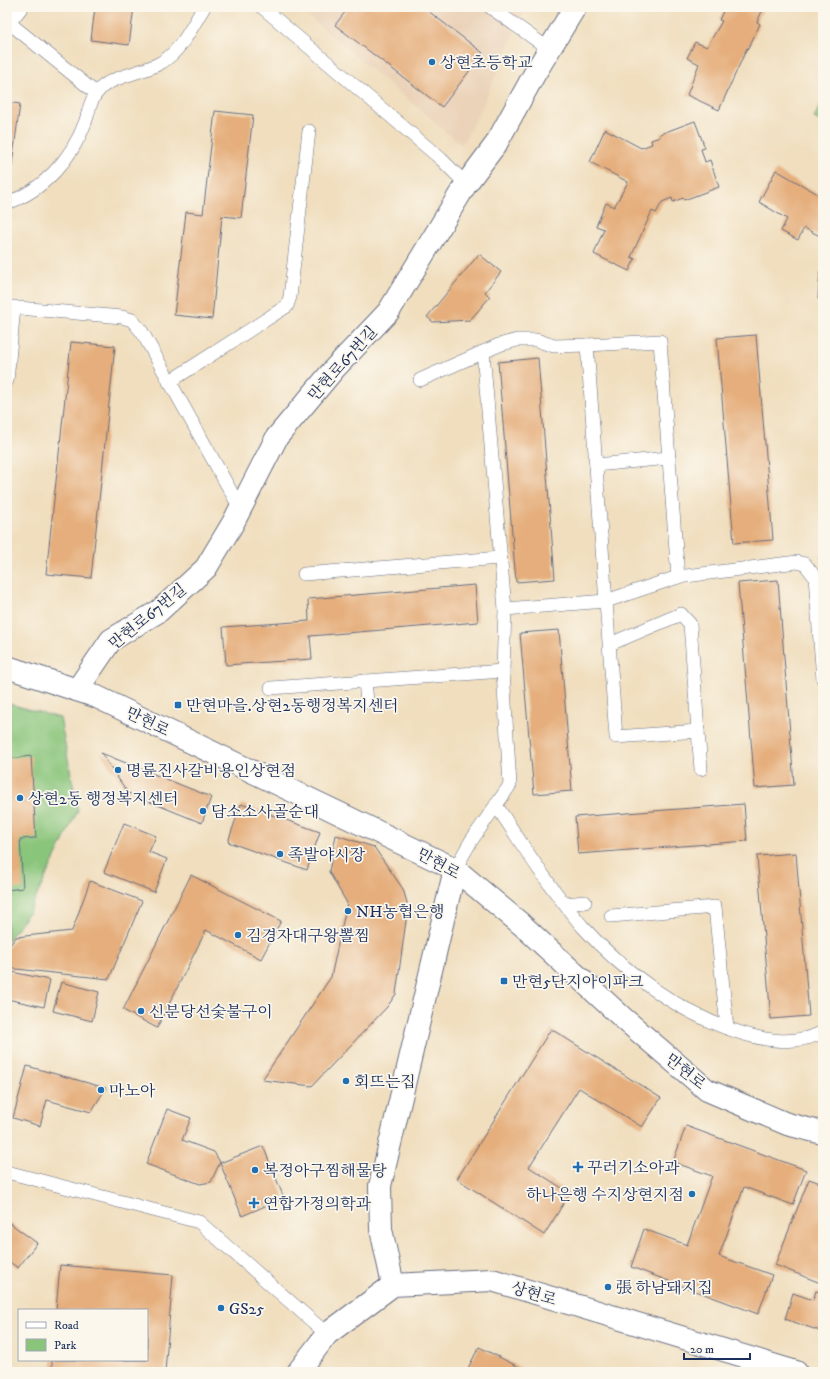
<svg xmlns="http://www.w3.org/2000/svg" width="830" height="1379" viewBox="0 0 830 1379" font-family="'IM FELL DW Pica','Noto Serif KR',serif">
<rect width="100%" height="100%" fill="#fbf7ec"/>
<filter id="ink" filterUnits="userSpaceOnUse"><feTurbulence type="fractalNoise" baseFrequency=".025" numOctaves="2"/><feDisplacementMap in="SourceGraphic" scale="8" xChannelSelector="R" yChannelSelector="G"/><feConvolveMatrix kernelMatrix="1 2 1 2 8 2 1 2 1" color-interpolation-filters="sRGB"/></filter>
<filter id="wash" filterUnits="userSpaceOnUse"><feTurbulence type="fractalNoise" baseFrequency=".012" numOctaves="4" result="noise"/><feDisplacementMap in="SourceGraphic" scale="16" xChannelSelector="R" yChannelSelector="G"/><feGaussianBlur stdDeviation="0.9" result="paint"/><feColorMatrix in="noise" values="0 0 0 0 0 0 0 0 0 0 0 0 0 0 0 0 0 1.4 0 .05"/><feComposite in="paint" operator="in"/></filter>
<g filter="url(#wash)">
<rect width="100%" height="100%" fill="#f0debe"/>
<polygon fill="#ebd3ba" points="297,7 525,7 482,107 462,145"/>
<g fill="#8ac57b" stroke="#527a6c">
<polygon points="823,99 823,123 814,118"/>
<polygon points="7,703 60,718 78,810 29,912 7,942"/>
</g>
<g id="blocks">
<g fill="#e5ae7b">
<polygon points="95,7 134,7 129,45 91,40"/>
<polygon points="349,7 423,7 483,53 442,107 335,25"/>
<polygon points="725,7 764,7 757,22 760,24 748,49 747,48 719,110 687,95 699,64 687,58 695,42 707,47 722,21 719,20"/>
<polygon points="7,102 20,104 10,179 7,179"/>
<polygon points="215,111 253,115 241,218 222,216 212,319 174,315 186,212 203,214"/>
<polygon points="695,121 705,148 701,149 705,162 710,160 719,187 684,200 683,198 673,202 672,198 662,202 656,213 652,211 631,257 635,259 629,271 594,254 604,229 596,226 606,203 614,207 628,182 590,162 605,129 641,148 652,144 651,140 660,137 660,134"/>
<polygon points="776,170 823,197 823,236 821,234 820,236 804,228 798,240 781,231 787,219 759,202"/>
<polygon points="479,254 501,272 485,292 490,297 470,320 433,322 427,317"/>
<polygon points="820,272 823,273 823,300 818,299"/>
<polygon points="756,335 773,540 734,543 717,338"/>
<polygon points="71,342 115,346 91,578 46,574"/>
<polygon points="538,358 555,579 516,582 498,362"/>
<polygon points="778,580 794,785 755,788 738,583"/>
<polygon points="475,585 478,622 310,636 312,659 226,665 223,627 309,621 308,599"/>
<polygon points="559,630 572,791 534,794 520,633"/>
<polygon points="101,753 211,797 202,823 128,793"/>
<polygon points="31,756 36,838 20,839 23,888 7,890 7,759"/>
<polygon points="241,804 320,832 307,870 228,842"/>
<polygon points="744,804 747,841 578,854 575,817"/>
<polygon points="124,823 156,836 149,852 167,859 154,892 104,872"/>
<polygon points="336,835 374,847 403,889 408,906 396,994 387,1007 312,1086 262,1080 331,977 347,903 329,872"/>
<polygon points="796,853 809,1016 771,1019 757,856"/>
<polygon points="191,875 281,921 261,959 206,930 157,1028 123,1010"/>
<polygon points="90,881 142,901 109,979 7,968 7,949 16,937 72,931"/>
<polygon points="7,971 50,980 44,1007 7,999"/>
<polygon points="61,982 99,992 92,1021 53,1011"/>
<polygon points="551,1029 661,1098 642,1127 579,1088 529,1167 570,1193 544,1235 457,1179"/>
<polygon points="27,1066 106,1088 91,1112 47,1100 40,1126 13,1118"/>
<polygon points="167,1109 191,1118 182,1140 214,1152 220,1162 211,1182 200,1184 146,1164"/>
<polygon points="686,1126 806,1170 793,1205 744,1187 719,1256 772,1275 758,1314 631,1267 644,1229 687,1245 712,1176 673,1162"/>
<polygon points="263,1146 284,1198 242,1216 220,1163"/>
<polygon points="809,1179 823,1184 821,1198 823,1198 823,1284 775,1265"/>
<polygon points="7,1221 37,1243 18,1268 7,1260"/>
<polygon points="60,1265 173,1275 165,1372 52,1372 52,1360 147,1360 147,1310 56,1310"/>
<polygon points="816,1291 823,1293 823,1332 785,1319 793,1293 813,1300"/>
<polygon points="479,1347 529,1372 466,1372"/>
</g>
</g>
</g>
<g filter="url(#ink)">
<use href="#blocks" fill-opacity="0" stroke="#666c80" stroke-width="1"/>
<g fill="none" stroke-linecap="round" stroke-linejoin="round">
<g stroke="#666c80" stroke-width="14">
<g id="service">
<polyline points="262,7 441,159 466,184"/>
<polyline points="490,7 549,49"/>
<polyline points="7,21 96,93"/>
<polyline points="9,23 22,7"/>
<path d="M 7,203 C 43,191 72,158 85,123 C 90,109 89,100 101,88 C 113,76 146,72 162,62 C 181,51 193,25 204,7"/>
<polyline points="7,307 122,317 132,320 142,332 240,508"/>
<polyline points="483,352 505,609"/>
<polyline points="420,380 499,345 517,340 536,340 554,346 587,345"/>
<polyline points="7,381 14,307"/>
<polyline points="169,382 287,306 290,297 309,131"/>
<polyline points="596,465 669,458"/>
<polyline points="304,574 499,558"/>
<polyline points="610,644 681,614 690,624 698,731 616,737 587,345 660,341 678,577"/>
<polyline points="365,681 367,702"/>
<polyline points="271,688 503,671"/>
<polyline points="698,731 701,769"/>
<path d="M 496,805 C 523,846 550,888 582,926 C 622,971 681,1014 738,1032 C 766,1041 795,1046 823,1032"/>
<polyline points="455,869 471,841 510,785 503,671 505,609 606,601 678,577 797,562 805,564 815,577 823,679"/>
<polyline points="565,904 585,902"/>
<polyline points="611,916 715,907 727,1028"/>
<polyline points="7,1172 199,1222 327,1334"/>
</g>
</g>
<g stroke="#666c80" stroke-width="24">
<polyline id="minor" points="77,690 111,640 159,611 206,568 233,523 277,437 335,368 389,311 466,184 496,144 535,73 575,7"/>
</g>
<g stroke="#666c80" stroke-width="24">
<g id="tertiary">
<polyline points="7,667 95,696 455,869 521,924 623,1018 707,1090 787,1124 823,1133"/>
<polyline points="393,1285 381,1229 380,1186 455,869"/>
<polyline points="298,1372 327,1334 393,1285 492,1280 796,1372"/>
</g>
</g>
<use href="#service" stroke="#fff" stroke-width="13"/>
<use href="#minor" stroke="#fff" stroke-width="22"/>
<use href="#tertiary" stroke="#fff" stroke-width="22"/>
</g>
</g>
<g fill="#1f6fb2" stroke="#fbf7ec" stroke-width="1.5">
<circle cx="432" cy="62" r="4"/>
<rect x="174" y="701" width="8" height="8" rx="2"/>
<circle cx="118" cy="770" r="4"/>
<circle cx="20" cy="798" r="4"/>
<circle cx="203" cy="811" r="4"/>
<circle cx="280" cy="854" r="4"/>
<circle cx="348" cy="911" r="4"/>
<circle cx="238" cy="935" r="4"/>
<rect x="500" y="977" width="8" height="8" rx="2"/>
<circle cx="141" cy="1011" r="4"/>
<circle cx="346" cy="1081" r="4"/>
<circle cx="101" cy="1090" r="4"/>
<path d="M576 1161h4v4h4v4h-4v4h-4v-4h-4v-4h4z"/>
<circle cx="255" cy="1170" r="4"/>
<circle cx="692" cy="1194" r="4"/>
<path d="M252 1197h4v4h4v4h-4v4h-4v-4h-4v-4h4z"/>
<circle cx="608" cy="1287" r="4"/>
<circle cx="221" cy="1308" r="4"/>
</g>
<g text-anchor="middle" stroke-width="3.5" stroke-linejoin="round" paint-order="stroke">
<g font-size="16" fill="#1b2f5e" stroke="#fbf7ec" text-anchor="start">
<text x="440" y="68">상현초등학교</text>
<text x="186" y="711">만현마을.상현2동행정복지센터</text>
<text x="126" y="776">명륜진사갈비용인상현점</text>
<text x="28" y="804">상현2동 행정복지센터</text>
<text x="211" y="817">담소소사골순대</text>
<text x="288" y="860">족발야시장</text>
<text x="356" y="917">NH농협은행</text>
<text x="246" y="941">김경자대구왕뽈찜</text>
<text x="512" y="987">만현5단지아이파크</text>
<text x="149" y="1017">신분당선숯불구이</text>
<text x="354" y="1087">회뜨는집</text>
<text x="109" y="1096">마노아</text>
<text x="587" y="1173">꾸러기소아과</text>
<text x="263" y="1176">복정아구찜해물탕</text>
<text x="684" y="1200" text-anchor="end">하나은행 수지상현지점</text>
<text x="263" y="1209">연합가정의학과</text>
<text x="616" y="1293">張 하남돼지집</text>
<text x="229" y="1314">GS25</text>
</g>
<g font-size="16" fill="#1b2f5e" stroke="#fbf7ec">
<text transform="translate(342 363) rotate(-48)" y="6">만현로67번길</text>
<text transform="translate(147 616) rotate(-39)" y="6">만현로67번길</text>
<text transform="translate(148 721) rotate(26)" y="6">만현로</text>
<text transform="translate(439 863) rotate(29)" y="6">만현로</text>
<text transform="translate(686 1071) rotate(39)" y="6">만현로</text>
<text transform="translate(534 1293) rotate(17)" y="6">상현로</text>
</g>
</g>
<rect width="830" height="1379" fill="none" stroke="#fbf7ec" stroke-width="24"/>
<rect x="18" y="1309" width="130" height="52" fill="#fbf7ec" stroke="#a1a7b3"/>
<rect x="26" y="1322" width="20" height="6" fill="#ffffff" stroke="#a1a7b3"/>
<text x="54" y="1329" font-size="12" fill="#1b2f5e">Road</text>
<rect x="26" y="1339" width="20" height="12" fill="#8ac57b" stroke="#a1a7b3"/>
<text x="54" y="1349" font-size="12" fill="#1b2f5e">Park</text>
<path d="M684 1353v6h66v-6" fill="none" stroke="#1b2f5e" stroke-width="2"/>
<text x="690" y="1353" font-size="12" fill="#1b2f5e" stroke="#fbf7ec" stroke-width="3" paint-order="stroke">20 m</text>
</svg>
